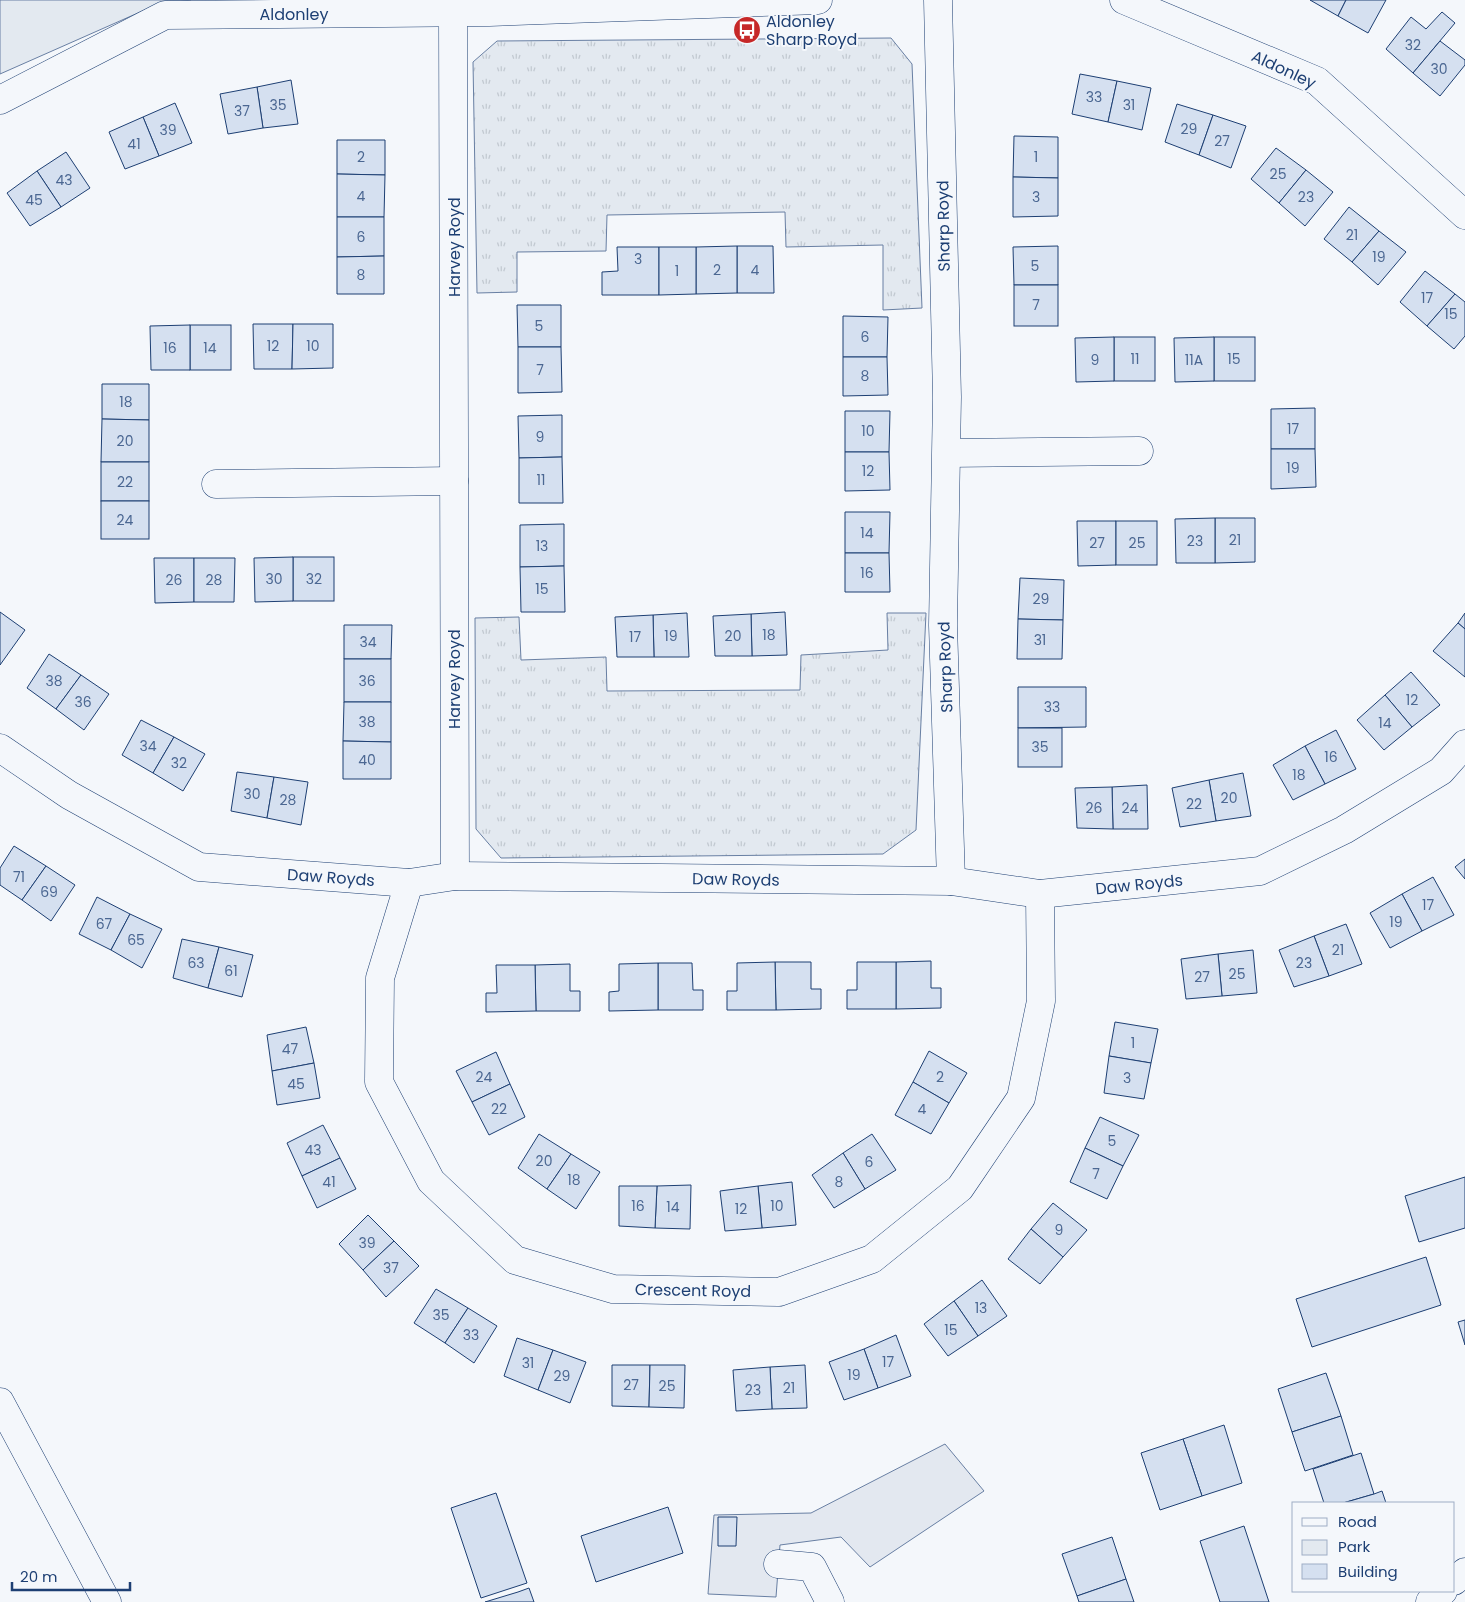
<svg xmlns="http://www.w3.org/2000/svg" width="1465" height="1602" viewBox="0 0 1465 1602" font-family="Poppins,sans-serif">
<defs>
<pattern id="grass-tufts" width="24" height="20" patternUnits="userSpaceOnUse" patternTransform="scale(1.25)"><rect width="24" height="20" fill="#e3e9f0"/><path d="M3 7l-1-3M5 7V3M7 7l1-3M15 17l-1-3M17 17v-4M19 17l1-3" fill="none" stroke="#c2c9d1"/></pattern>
</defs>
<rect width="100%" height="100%" fill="#f4f7fb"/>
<g fill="url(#grass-tufts)" stroke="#687fa3">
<polygon points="891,38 912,64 922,308 883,310 883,245 786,247 785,212 607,215 606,251 517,252 517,292 477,293 473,62 497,41"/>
<polygon points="887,613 926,613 916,830 883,854 501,858 476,829 475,618 519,617 521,660 606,657 607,691 800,690 801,655 888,650"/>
</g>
<polygon fill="#e3e9f0" stroke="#687fa3" points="0,0 191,0 156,5 0,74"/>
<polygon fill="#e3e8f0" stroke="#687fa3" points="945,1444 984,1491 870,1567 841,1537 780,1545 776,1597 708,1594 714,1515 811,1513"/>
<g fill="#d5e0f0" stroke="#1d3f73">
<polygon points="1310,0 1346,0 1338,16"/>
<polygon points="1346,0 1386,0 1368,33 1338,16"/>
<polygon points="1442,12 1455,23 1413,73 1386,49 1411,17 1426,29"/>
<polygon points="1440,41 1465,60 1465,65 1440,96 1413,73"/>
<polygon points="1080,74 1117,81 1108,122 1072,114"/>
<polygon points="291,80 298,124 263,128 257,87"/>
<polygon points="1117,81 1151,88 1142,130 1108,122"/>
<polygon points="257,87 263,128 228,134 220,94"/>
<polygon points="175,103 192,143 159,156 143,117"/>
<polygon points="1177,104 1213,115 1199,155 1165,142"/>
<polygon points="1213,115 1246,126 1231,168 1199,155"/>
<polygon points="143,117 159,156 125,169 109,132"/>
<polygon points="1014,136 1058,137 1058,178 1013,177"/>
<polygon points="337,140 385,140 385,175 337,174"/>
<polygon points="1276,148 1306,170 1279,203 1251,179"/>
<polygon points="66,152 90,188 61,207 37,171"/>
<polygon points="1306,170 1333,192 1305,226 1279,203"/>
<polygon points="37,171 61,207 30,226 7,193"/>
<polygon points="337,174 385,175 384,217 337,217"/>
<polygon points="1013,177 1058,178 1058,216 1013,217"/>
<polygon points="1349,207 1379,231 1352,262 1324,239"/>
<polygon points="337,217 384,217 384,256 337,257"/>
<polygon points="1379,231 1406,252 1378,285 1352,262"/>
<polygon points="737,246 773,246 774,293 737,293"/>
<polygon points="737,246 737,293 696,294 696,247"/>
<polygon points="1058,246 1058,285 1014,285 1013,247"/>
<polygon points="617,247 659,247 659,295 602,295 602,272 618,271"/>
<polygon points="659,247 696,247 696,294 659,295"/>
<polygon points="384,256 384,294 337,294 337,257"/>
<polygon points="1425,271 1455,294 1427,326 1400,302"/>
<rect x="1014" y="285" width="44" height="41"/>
<polygon points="1455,294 1465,302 1465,336 1454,349 1427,326"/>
<polygon points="517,305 561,305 561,347 518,347"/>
<polygon points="843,316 888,317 887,357 843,357"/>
<polygon points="253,324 293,324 292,369 254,369"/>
<polygon points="293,324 333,324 333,368 292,369"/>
<rect x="190" y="325" width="41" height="45"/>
<polygon points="190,325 190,370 151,370 150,326"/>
<rect x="1114" y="337" width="41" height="44"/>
<polygon points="1114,337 1114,381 1076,382 1075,338"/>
<rect x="1214" y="337" width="41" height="44"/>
<polygon points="1214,337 1214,381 1175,382 1174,338"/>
<polygon points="518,347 561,347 562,392 518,393"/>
<polygon points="843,357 887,357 888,395 843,396"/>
<polygon points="102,384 149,384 149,420 102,419"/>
<polygon points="1315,408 1315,449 1271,449 1271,409"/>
<polygon points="845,411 890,411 889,452 845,452"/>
<polygon points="562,415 562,457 519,458 518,416"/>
<polygon points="102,419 149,420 149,462 101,462"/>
<polygon points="1271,449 1315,449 1316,487 1271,489"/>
<polygon points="845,452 889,452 890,490 845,491"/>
<polygon points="562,457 563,503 519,503 519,458"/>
<rect x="101" y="462" width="48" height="39"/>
<rect x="101" y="501" width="48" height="38"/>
<polygon points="845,512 890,512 889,553 845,553"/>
<polygon points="1215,518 1255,518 1255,562 1215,563"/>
<polygon points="1215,518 1215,563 1176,563 1175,519"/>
<polygon points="1077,521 1116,521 1116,565 1078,566"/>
<rect x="1116" y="521" width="41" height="44"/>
<polygon points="564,524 564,566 520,567 520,525"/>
<polygon points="845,553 889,553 890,592 845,592"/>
<rect x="293" y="557" width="41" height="44"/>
<polygon points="293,557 293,601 255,602 254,558"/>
<polygon points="154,558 194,558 194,602 155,603"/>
<polygon points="194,558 235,558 234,602 194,602"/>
<polygon points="564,566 565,612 521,612 520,567"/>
<polygon points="1020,578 1064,580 1063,620 1018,619"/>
<polygon points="0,612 25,630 0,665"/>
<polygon points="785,612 787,655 752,656 751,614"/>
<polygon points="687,613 689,657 654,657 653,615"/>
<polygon points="1465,613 1465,629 1458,623"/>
<polygon points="751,614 752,656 715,656 713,616"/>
<polygon points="653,615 654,657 617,657 615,617"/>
<polygon points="1018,619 1063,620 1062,659 1017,659"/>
<polygon points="1458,623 1465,629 1465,677 1433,651"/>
<polygon points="344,625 392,625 391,659 344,659"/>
<polygon points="49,654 81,675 56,709 27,688"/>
<rect x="344" y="659" width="47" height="43"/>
<polygon points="1411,672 1440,705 1412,727 1385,695"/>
<polygon points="81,675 109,694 84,730 56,709"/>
<polygon points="1018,687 1086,687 1086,727 1018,728"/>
<polygon points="1385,695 1412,727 1384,750 1357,720"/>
<polygon points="344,702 391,702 391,742 343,741"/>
<polygon points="141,720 174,737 153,773 122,755"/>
<rect x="1018" y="728" width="44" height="39"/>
<polygon points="1336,730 1356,769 1325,784 1305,746"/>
<polygon points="174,737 205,754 183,791 153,773"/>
<polygon points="343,741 391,742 391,779 343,779"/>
<polygon points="1305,746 1325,784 1293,800 1273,765"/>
<polygon points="237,772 274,777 267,818 231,811"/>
<polygon points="1243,773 1251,816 1216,821 1209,780"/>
<polygon points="274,777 308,782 301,825 267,818"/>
<polygon points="1209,780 1216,821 1180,827 1172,788"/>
<polygon points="1147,785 1148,829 1113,829 1112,787"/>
<polygon points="1112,787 1113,829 1077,828 1075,788"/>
<polygon points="14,846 46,866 22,900 0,885 0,868"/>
<polygon points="1465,859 1465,879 1455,867"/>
<polygon points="46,866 75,885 51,921 22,900"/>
<polygon points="1433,877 1454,915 1422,931 1402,894"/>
<polygon points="1402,894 1422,931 1390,948 1370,913"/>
<polygon points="97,897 130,914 111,950 79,934"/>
<polygon points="130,914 162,929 142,968 111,950"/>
<polygon points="1346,924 1362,964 1329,976 1314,936"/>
<polygon points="1314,936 1329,976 1294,987 1279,950"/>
<polygon points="182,939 219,947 208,988 173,978"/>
<polygon points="219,947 253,955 242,997 208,988"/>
<polygon points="1253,950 1257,993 1222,996 1218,954"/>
<polygon points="1218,954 1222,996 1186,999 1181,959"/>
<polygon points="931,961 931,988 941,988 941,1008 896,1009 896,962"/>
<polygon points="775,962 811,962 811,989 821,989 821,1009 776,1010"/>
<polygon points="775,962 776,1010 727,1010 727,991 737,991 737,963"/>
<polygon points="857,962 896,962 896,1009 847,1009 847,990 857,990"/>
<polygon points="658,963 692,963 693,990 703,990 703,1010 658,1010"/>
<polygon points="658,963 658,1010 609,1011 609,992 619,991 619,964"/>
<polygon points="570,964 570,991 580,991 580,1011 536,1011 535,965"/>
<polygon points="496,965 535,965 536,1011 486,1012 486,993 497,993"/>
<polygon points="1115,1022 1158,1029 1151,1063 1109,1056"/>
<polygon points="306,1027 314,1063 272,1071 267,1035"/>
<polygon points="929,1051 967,1073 949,1103 913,1082"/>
<polygon points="496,1052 510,1084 472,1102 456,1071"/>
<polygon points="1109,1056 1151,1063 1144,1099 1104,1093"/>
<polygon points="314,1063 320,1098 277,1105 272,1071"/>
<polygon points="913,1082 949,1103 931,1134 895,1115"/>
<polygon points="510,1084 525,1117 489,1135 472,1102"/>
<polygon points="1100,1117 1139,1135 1123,1166 1085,1148"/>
<polygon points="323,1125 340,1158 302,1176 287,1143"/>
<polygon points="539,1134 571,1154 547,1189 518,1168"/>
<polygon points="872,1134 896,1170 865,1189 843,1153"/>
<polygon points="1085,1148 1123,1166 1107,1199 1070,1182"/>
<polygon points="843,1153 865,1189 834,1208 812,1175"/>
<polygon points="571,1154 600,1172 576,1209 547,1189"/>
<polygon points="340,1158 356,1189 317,1208 302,1176"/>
<polygon points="1465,1177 1465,1228 1419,1242 1405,1196"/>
<polygon points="792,1182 796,1225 762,1228 758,1186"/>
<polygon points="691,1185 690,1229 655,1228 657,1186"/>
<polygon points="619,1186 657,1186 655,1228 619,1226"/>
<polygon points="758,1186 762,1228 725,1231 720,1191"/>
<polygon points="1053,1203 1087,1230 1063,1257 1031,1229"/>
<polygon points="368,1215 394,1241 363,1270 339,1244"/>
<polygon points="1031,1229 1063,1257 1040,1284 1008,1259"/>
<polygon points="394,1241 419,1266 386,1297 363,1270"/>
<polygon points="1426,1257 1441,1305 1312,1347 1296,1299"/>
<polygon points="982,1280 1007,1316 978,1336 954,1301"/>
<polygon points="436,1289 468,1308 445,1343 414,1323"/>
<polygon points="954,1301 978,1336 948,1356 924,1324"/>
<polygon points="468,1308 497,1326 474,1363 445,1343"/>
<polygon points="1465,1320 1465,1345 1458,1322"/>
<polygon points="896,1335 911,1376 878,1388 864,1349"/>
<polygon points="517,1338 553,1350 538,1390 504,1376"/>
<polygon points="864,1349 878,1388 844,1400 829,1362"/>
<polygon points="553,1350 586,1362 570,1403 538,1390"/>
<polygon points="612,1365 650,1365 649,1407 612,1406"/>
<polygon points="650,1365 685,1365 684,1408 649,1407"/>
<polygon points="805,1365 807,1408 772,1409 770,1367"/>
<polygon points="770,1367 772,1409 736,1411 733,1370"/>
<polygon points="1326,1373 1341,1416 1292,1432 1278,1389"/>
<polygon points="1341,1416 1353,1455 1305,1471 1292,1432"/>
<polygon points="1224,1425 1242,1483 1202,1496 1183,1439"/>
<polygon points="1183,1439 1202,1496 1160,1510 1141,1453"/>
<polygon points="1361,1453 1374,1494 1343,1503 1324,1503 1313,1469"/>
<polygon points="1382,1491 1386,1503 1343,1503 1374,1494"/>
<polygon points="496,1493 527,1583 481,1598 451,1508"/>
<polygon points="668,1507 683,1553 596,1582 581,1536"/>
<polygon points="718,1517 737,1517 736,1546 718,1546"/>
<polygon points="1244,1526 1269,1602 1220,1602 1200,1541"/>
<polygon points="1112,1537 1126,1579 1077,1596 1062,1554"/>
<polygon points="1126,1579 1134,1602 1079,1602 1077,1596"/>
<polygon points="529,1588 534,1602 485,1602 518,1592"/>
</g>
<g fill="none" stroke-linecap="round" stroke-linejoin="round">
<g stroke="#1d3f73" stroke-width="29">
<g id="minor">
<polyline points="938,0 947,397 943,625 951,881"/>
<polyline points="1124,0 1317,81 1465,215"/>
<polyline points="453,13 455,876"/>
<polyline points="0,100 165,15 489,12 818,0"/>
<polyline points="947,453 1139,451"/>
<polyline points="216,484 454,481"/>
<polyline points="0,748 69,795 199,867 409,883 455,876 951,881 1040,894 1260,871 1344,830 1441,771 1465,744"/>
<polyline points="409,883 380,978 379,1082 431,1181 515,1260 613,1289 779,1292 872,1259 960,1188 1021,1098 1041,1001 1040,894"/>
<polyline points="0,1402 107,1602"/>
<polyline points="778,1564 812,1567 830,1602"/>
<polyline points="1454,1581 1465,1572"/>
<polyline points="1430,1602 1443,1591"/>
</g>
</g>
<use href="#minor" stroke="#f4f7fb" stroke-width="28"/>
</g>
<defs>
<g id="bus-disc" transform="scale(1.4375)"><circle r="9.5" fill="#c62828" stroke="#f4f7fb"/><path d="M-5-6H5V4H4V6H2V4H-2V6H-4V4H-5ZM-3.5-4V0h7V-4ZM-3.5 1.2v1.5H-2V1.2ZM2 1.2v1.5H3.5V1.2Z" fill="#fff"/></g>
</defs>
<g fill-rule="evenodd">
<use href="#bus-disc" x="747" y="30"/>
</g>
<g text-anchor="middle" stroke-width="4" stroke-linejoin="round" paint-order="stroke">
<g font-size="14" fill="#4b6792">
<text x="1413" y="50">32</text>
<text x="1439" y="74">30</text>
<text x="1094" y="102">33</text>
<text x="278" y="110">35</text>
<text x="1129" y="110">31</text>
<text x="242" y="116">37</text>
<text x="1189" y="134">29</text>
<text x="168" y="135">39</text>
<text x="1222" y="146">27</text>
<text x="134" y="149">41</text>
<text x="361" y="162">2</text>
<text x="1036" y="162">1</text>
<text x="1278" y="179">25</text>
<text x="64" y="185">43</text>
<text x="361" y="201">4</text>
<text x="1036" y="202">3</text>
<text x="1306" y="202">23</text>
<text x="34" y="205">45</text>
<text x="1352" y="240">21</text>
<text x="361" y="242">6</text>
<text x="1379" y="262">19</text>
<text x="638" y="264">3</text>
<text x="1035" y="271">5</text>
<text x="717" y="275">2</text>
<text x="755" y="275">4</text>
<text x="677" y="276">1</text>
<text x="361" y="280">8</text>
<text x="1427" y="303">17</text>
<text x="1036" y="310">7</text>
<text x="1451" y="319">15</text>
<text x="539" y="331">5</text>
<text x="865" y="342">6</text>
<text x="273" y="351">12</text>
<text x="313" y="351">10</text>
<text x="170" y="353">16</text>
<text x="210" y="353">14</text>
<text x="1135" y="364">11</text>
<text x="1234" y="364">15</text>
<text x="1095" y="365">9</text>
<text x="1194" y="365">11A</text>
<text x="540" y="375">7</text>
<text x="865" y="381">8</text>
<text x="126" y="407">18</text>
<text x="1293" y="434">17</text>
<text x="868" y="436">10</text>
<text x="540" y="442">9</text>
<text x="125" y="446">20</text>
<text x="1293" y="473">19</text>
<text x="868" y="476">12</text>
<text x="541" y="485">11</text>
<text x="125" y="487">22</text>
<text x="125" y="525">24</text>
<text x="867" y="538">14</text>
<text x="1235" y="545">21</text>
<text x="1195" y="546">23</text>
<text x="1097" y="548">27</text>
<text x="1137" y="548">25</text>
<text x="542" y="551">13</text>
<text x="867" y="578">16</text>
<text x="274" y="584">30</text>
<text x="314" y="584">32</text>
<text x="174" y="585">26</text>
<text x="214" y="585">28</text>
<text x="542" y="594">15</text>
<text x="1041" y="604">29</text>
<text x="769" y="640">18</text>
<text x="671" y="641">19</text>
<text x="733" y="641">20</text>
<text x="635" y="642">17</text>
<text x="1040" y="645">31</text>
<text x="368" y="647">34</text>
<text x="54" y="686">38</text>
<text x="367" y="686">36</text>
<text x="1412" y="705">12</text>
<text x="83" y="707">36</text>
<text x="1052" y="712">33</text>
<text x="367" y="727">38</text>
<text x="1385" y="728">14</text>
<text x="148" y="751">34</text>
<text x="1040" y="752">35</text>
<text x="1331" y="762">16</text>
<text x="367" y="765">40</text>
<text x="179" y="768">32</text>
<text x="1299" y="780">18</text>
<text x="252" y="799">30</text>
<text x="1229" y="803">20</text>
<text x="288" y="805">28</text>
<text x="1194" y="809">22</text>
<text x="1094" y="813">26</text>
<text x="1130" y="813">24</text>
<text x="19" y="882">71</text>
<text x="49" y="897">69</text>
<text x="1428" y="910">17</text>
<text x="1396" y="927">19</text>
<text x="104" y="929">67</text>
<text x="136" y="945">65</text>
<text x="1338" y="955">21</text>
<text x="196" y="968">63</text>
<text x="1304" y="968">23</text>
<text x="231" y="976">61</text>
<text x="1237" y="979">25</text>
<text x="1202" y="982">27</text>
<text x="1133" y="1048">1</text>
<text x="290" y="1054">47</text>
<text x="484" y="1082">24</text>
<text x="940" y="1082">2</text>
<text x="1127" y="1083">3</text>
<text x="296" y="1089">45</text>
<text x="499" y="1114">22</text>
<text x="922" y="1114">4</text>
<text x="1112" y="1146">5</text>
<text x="313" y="1155">43</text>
<text x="544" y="1166">20</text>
<text x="869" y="1167">6</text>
<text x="1096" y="1179">7</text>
<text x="574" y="1185">18</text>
<text x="329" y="1187">41</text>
<text x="839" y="1187">8</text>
<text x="638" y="1211">16</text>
<text x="777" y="1211">10</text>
<text x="673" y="1212">14</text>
<text x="741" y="1214">12</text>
<text x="1059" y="1235">9</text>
<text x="367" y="1248">39</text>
<text x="391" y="1273">37</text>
<text x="981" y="1313">13</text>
<text x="441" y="1320">35</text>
<text x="951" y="1335">15</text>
<text x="471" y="1340">33</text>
<text x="888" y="1367">17</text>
<text x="528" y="1368">31</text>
<text x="854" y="1380">19</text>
<text x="562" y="1381">29</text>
<text x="631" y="1390">27</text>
<text x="667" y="1391">25</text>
<text x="789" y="1393">21</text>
<text x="753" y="1395">23</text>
</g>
<g font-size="16" fill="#1d3f73" stroke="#f4f7fb">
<text x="294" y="20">Aldonley</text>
<text transform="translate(1284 69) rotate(25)" y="6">Aldonley</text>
<text transform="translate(943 226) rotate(-91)" y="6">Sharp Royd</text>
<text transform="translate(454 247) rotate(-90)" y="6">Harvey Royd</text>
<text transform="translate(945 667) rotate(-92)" y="6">Sharp Royd</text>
<text transform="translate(454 679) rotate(-90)" y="6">Harvey Royd</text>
<text transform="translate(331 877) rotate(4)" y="6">Daw Royds</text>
<text transform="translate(736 879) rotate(1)" y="6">Daw Royds</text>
<text transform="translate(1139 884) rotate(-6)" y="6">Daw Royds</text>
<text transform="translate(693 1290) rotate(1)" y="6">Crescent Royd</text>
</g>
<g font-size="16" fill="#1d3f73" stroke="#f4f7fb" text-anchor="start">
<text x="766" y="27">Aldonley<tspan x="766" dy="18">Sharp Royd</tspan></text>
</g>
</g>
<rect x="1292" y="1502" width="162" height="90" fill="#f4f7fb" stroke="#9eadc5"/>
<rect x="1302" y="1518" width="25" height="8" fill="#f4f7fb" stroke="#9eadc5"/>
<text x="1338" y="1527" font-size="15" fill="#1d3f73">Road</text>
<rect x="1302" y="1540" width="25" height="15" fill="#e3e9f0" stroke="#9eadc5"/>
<text x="1338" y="1552" font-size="15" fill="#1d3f73">Park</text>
<rect x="1302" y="1564" width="25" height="15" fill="#d5e0f0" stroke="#9eadc5"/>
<text x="1338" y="1577" font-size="15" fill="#1d3f73">Building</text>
<path d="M12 1582v8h118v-8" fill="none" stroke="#1d3f73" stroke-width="2.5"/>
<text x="20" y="1582" font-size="15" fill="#1d3f73" stroke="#f4f7fb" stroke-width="4" paint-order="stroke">20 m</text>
</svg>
